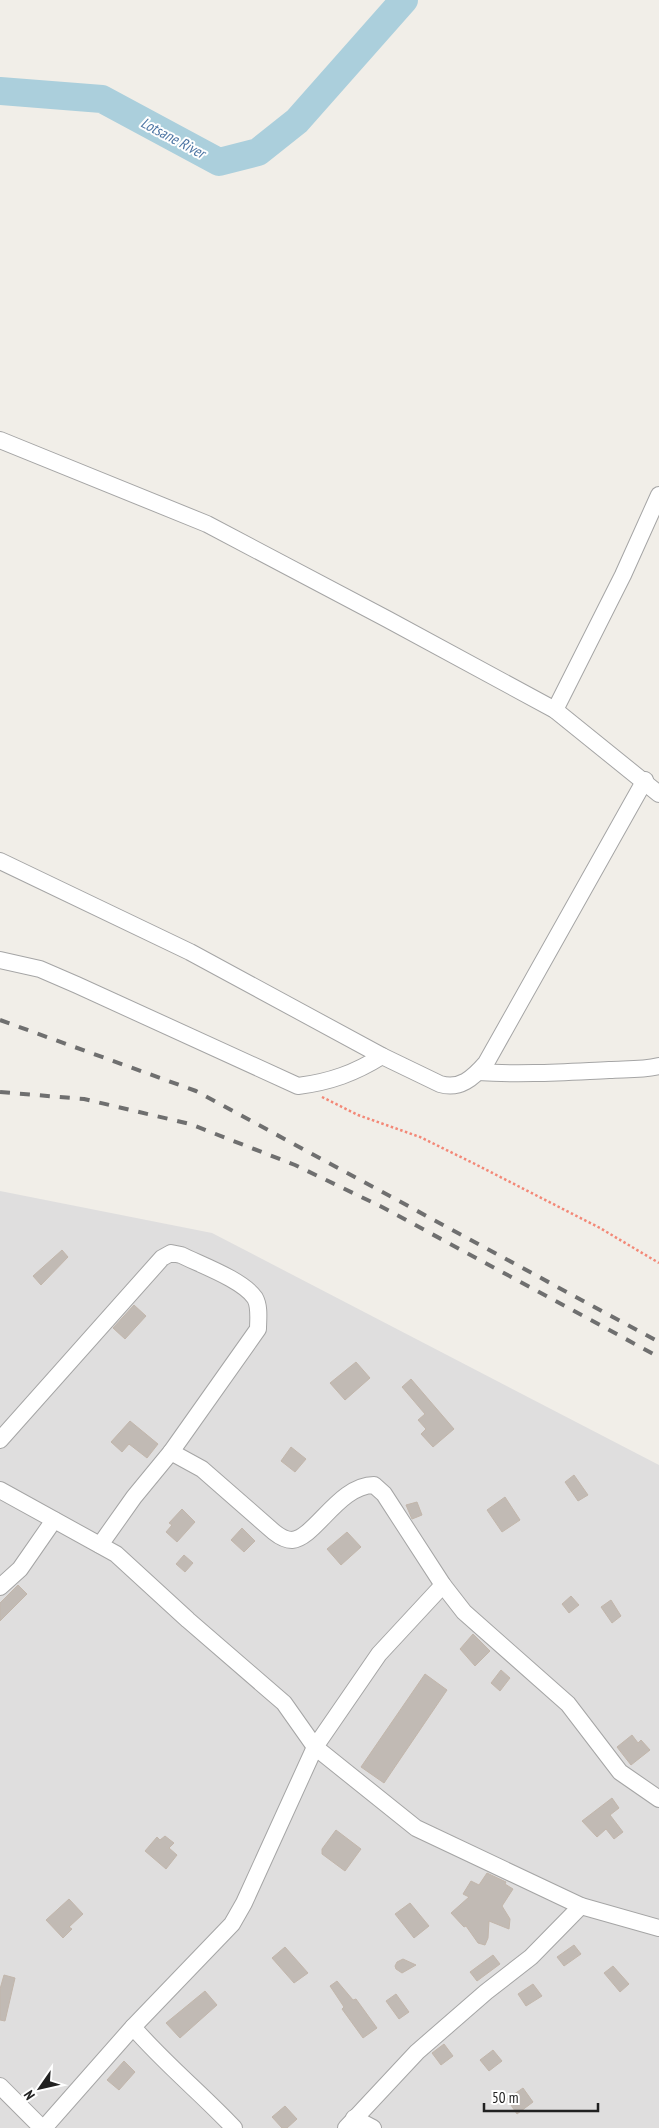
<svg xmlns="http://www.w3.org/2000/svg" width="659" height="2128" viewBox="0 0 659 2128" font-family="'PT Sans Narrow',sans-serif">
<rect width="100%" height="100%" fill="#f1eee8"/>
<polygon fill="#dfdede" points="0,1191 212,1233 659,1465 659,2128 0,2128"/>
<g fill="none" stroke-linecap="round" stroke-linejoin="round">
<polyline stroke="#abcfdc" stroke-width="28" points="0,91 102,99 219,162 258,152 297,121 404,0"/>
</g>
<g fill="#c1bab4" stroke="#c2b6ab">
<polygon points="62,1250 68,1257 41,1285 33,1276"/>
<polygon points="134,1305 146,1316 125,1339 113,1328"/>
<polygon points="356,1362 370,1378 345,1400 330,1383"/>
<polygon points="411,1379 454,1429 433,1447 421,1434 426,1429 418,1420 425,1414 402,1387"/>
<polygon points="130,1421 158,1444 147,1458 129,1444 122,1452 111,1442"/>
<polygon points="291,1447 306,1459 295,1472 281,1461"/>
<polygon points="574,1475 588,1495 578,1501 565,1482"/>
<polygon points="505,1497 520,1520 502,1532 487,1510"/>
<polygon points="417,1502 422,1515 412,1519 406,1505"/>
<polygon points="182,1509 195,1522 177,1542 166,1532 172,1525 169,1523"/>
<polygon points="242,1528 255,1541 244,1552 231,1540"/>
<polygon points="347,1532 361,1547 341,1565 327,1549"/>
<polygon points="184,1555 193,1563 185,1572 176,1564"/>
<polygon points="18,1585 27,1594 0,1621 0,1603"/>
<polygon points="571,1596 579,1605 569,1613 562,1604"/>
<polygon points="611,1600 621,1616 612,1623 601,1607"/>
<polygon points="473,1634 490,1651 475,1666 460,1649"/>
<polygon points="501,1670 510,1678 500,1691 491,1683"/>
<polygon points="425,1674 447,1690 384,1783 361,1767"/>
<polygon points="632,1735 638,1743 641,1740 650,1750 631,1765 617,1747"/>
<polygon points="612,1798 619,1808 610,1815 623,1832 614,1839 606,1829 597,1837 582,1821"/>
<polygon points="336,1830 361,1849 345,1871 322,1854 322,1849"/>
<polygon points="165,1836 174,1843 169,1848 177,1855 166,1869 145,1851 157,1837 160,1840"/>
<polygon points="487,1873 506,1882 505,1884 513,1889 502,1906 510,1919 509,1929 489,1921 488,1938 485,1945 478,1943 466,1926 464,1927 451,1913 469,1897 463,1894 471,1881 479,1885"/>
<polygon points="69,1899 83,1914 69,1927 72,1929 63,1938 46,1920"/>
<polygon points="410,1903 429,1926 414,1938 395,1914"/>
<polygon points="574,1945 581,1954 564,1966 557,1957"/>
<polygon points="285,1947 308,1973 294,1983 272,1958"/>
<polygon points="493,1955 500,1964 477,1981 470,1972"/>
<polygon points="403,1959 416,1965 402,1973 396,1969 395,1966 397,1962"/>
<polygon points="613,1966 629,1984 620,1992 604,1973"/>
<polygon points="4,1975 15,1978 5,2021 0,2020 0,1989"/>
<polygon points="337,1981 353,2000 356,1999 377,2028 363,2038 342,2009 344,2007 330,1986"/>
<polygon points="533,1984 542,1996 526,2006 518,1994"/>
<polygon points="205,1991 217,2005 180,2038 166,2023"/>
<polygon points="396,1994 409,2012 399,2019 386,2001"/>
<polygon points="444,2044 453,2056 441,2065 432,2053"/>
<polygon points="493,2050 502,2061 489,2071 480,2060"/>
<polygon points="124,2061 135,2072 119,2090 107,2080"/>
<polygon points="523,2088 533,2102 517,2114 507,2099"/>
<polygon points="285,2106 297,2119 287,2128 282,2128 272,2117"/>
</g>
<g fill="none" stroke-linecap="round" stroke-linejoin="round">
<g stroke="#a5a5a5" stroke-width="18">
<g id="street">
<polyline points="0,440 207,524 387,619 555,710 659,794"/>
<polyline points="555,710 623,575 659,495"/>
<path d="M 0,861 L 190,952 L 382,1056 L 440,1084 C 460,1090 473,1078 486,1063 L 645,780"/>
<path d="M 0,960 L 40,969 L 77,985 L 298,1086 C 330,1082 355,1073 382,1056"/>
<path d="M 478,1072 C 522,1075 565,1072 609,1070 C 626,1069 642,1070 659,1066"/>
<path d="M 0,1440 L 162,1258 L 171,1253 L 181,1255 C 201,1265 243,1280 255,1298 C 260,1307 258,1320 258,1329 L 171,1452"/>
<polyline points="0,1490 116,1554 188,1620 284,1703 315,1747 416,1828 581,1906 659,1928"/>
<path d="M 100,1545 L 134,1497 L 171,1452 L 202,1469 L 274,1532 C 279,1536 285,1540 292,1540 C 315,1538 339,1485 374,1485 L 384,1494 L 443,1585 L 464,1612 L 568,1704 L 620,1772 L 659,1799"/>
<polyline points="0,1587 20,1569 54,1520"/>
<path d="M 133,2027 C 164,2063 201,2093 234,2128"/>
<polyline points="0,2086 42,2128"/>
<polyline points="354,2118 373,2128"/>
<polyline points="44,2128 133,2027 232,1924 244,1903 315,1747 379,1654 443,1585"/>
<polyline points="346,2128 417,2052 486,1992 531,1957 581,1906"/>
</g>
</g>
<polyline stroke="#f38877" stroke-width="2.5" stroke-dasharray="2.5 2.5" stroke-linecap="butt" points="322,1097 358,1115 420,1137 473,1163 600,1228 659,1263"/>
<use href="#street" stroke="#fff" stroke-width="16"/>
<g stroke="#6f6f6f" stroke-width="4" stroke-dasharray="10 10" stroke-linecap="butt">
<polyline points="0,1020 196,1091 659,1342"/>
<polyline points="0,1092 84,1099 190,1124 295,1165 382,1207 659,1357"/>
</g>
</g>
<g text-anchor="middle" stroke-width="4" stroke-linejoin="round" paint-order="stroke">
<g font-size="15" font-style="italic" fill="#4e76a4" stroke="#fff">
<text transform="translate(173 138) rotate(28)" y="5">Lotsane River</text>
</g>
</g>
<g transform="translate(40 2088) rotate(236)" stroke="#ffffff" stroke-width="4" paint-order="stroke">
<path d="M0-4L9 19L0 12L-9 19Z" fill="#212121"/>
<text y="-8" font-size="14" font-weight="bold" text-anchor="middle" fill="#212121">N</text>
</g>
<path d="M484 2103v8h114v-8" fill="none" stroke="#212121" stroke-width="2.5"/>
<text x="492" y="2103" font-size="15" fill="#212121" stroke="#ffffff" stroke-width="4" paint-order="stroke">50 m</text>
</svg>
